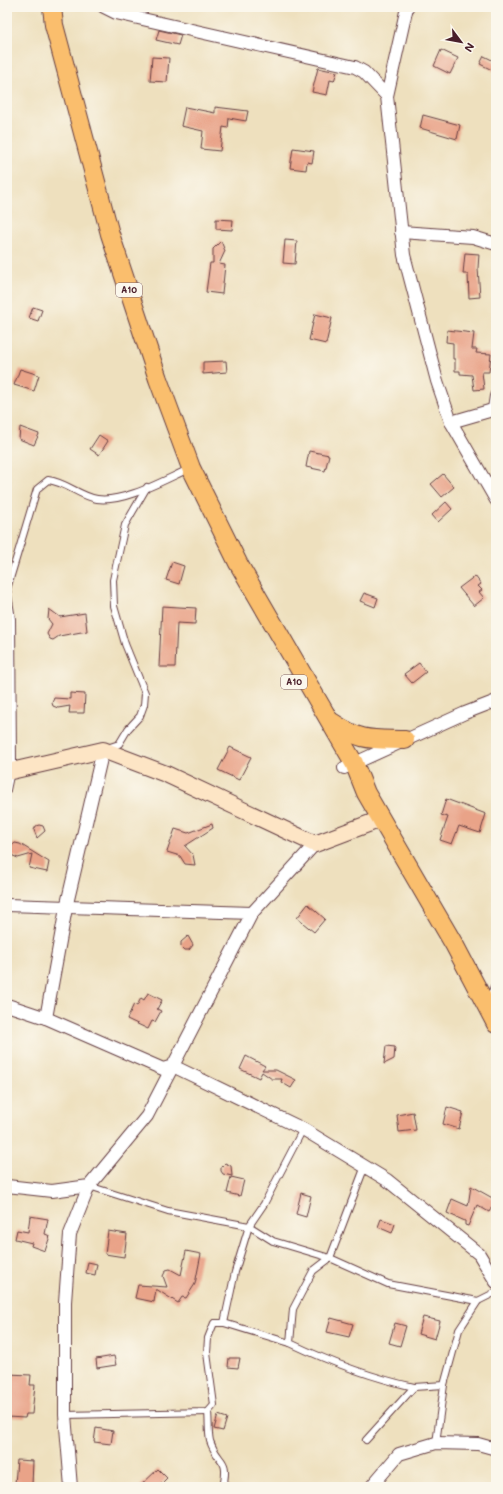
<svg xmlns="http://www.w3.org/2000/svg" width="503" height="1494" viewBox="0 0 503 1494" font-family="Mali,sans-serif">
<rect width="100%" height="100%" fill="#fbf7ec"/>
<filter id="ink" filterUnits="userSpaceOnUse"><feTurbulence type="fractalNoise" baseFrequency=".025" numOctaves="2"/><feDisplacementMap in="SourceGraphic" scale="8" xChannelSelector="R" yChannelSelector="G"/><feConvolveMatrix kernelMatrix="1 2 1 2 8 2 1 2 1" color-interpolation-filters="sRGB"/></filter>
<filter id="wash" filterUnits="userSpaceOnUse"><feTurbulence type="fractalNoise" baseFrequency=".012" numOctaves="4" result="noise"/><feDisplacementMap in="SourceGraphic" scale="16" xChannelSelector="R" yChannelSelector="G"/><feGaussianBlur stdDeviation="0.9" result="paint"/><feColorMatrix in="noise" values="0 0 0 0 0 0 0 0 0 0 0 0 0 0 0 0 0 1.4 0 .05"/><feComposite in="paint" operator="in"/></filter>
<g filter="url(#wash)">
<rect width="100%" height="100%" fill="#eee0be"/>
<g id="blocks">
<g fill="#e9a388">
<polygon points="159,30 181,35 178,45 156,40"/>
<polygon points="441,50 458,58 450,74 434,66"/>
<polygon points="484,56 496,62 496,72 480,64"/>
<polygon points="152,57 169,58 167,82 150,81"/>
<polygon points="318,68 337,72 334,81 330,80 327,95 312,92"/>
<polygon points="185,107 215,113 215,107 248,111 246,121 229,118 228,128 223,127 220,151 201,149 203,131 181,126"/>
<polygon points="423,115 460,125 457,139 420,128"/>
<polygon points="293,148 314,151 312,163 307,162 306,170 290,168"/>
<polygon points="216,219 233,220 232,230 216,229"/>
<polygon points="285,240 297,241 295,264 283,263"/>
<polygon points="221,241 225,251 219,264 225,265 222,294 206,292 210,263 213,263 213,249"/>
<polygon points="465,253 479,254 478,268 480,297 469,298 468,274 463,274"/>
<polygon points="33,307 42,310 38,321 29,318"/>
<polygon points="315,314 332,318 326,344 309,340"/>
<polygon points="447,330 474,333 472,349 477,349 476,353 491,354 489,372 482,372 484,389 474,390 472,375 460,374 460,371 455,371 455,359 453,359 453,343 446,342"/>
<polygon points="226,361 227,372 203,374 203,362"/>
<polygon points="20,369 39,375 34,391 14,385"/>
<polygon points="20,427 39,434 34,445 19,439"/>
<polygon points="99,435 108,441 99,455 90,449"/>
<polygon points="309,451 329,455 325,471 306,467"/>
<polygon points="443,474 454,487 442,497 431,484"/>
<polygon points="446,502 452,509 438,522 432,515"/>
<polygon points="172,562 184,566 179,584 166,580"/>
<polygon points="475,576 481,584 478,586 482,590 479,592 484,598 474,606 459,588"/>
<polygon points="364,593 378,598 375,607 360,601"/>
<polygon points="162,606 196,608 195,624 177,623 175,667 159,667"/>
<polygon points="49,609 60,617 85,613 87,631 59,636 53,640 50,639 47,634 52,624 48,619"/>
<polygon points="419,663 426,672 412,683 404,674"/>
<polygon points="70,693 85,694 84,713 69,713 70,706 58,708 53,706 52,703 54,698 70,699"/>
<polygon points="230,747 251,757 239,780 218,770"/>
<polygon points="446,799 486,814 480,833 459,826 452,844 440,840 448,817 441,815"/>
<polygon points="212,824 213,828 185,846 193,855 195,865 185,864 180,856 167,852 175,829 188,833"/>
<polygon points="39,825 43,826 45,831 37,838 34,830 36,826"/>
<polygon points="15,843 20,844 49,862 47,872 29,868 32,854 18,858 11,855 9,848"/>
<polygon points="308,904 325,919 314,932 297,918"/>
<polygon points="188,936 193,945 189,950 185,950 181,946 181,942"/>
<polygon points="148,993 162,1000 157,1009 161,1011 155,1022 152,1021 148,1029 127,1019 134,1004 137,1006 141,998 144,1000"/>
<polygon points="386,1046 395,1047 394,1059 384,1064"/>
<polygon points="246,1056 265,1066 262,1070 276,1070 296,1080 291,1088 281,1082 282,1079 272,1079 262,1072 259,1078 240,1069"/>
<polygon points="447,1107 463,1112 459,1129 443,1124"/>
<polygon points="413,1112 416,1130 399,1132 397,1115"/>
<polygon points="225,1163 231,1166 232,1176 223,1174 221,1171 221,1167"/>
<polygon points="231,1177 244,1180 240,1196 227,1193"/>
<polygon points="471,1186 496,1200 489,1212 477,1205 468,1226 465,1225 465,1221 447,1213 452,1199 468,1206"/>
<polygon points="301,1193 311,1196 306,1217 296,1214"/>
<polygon points="30,1216 48,1219 45,1234 50,1236 45,1251 31,1246 32,1243 15,1239 17,1230 28,1232"/>
<polygon points="381,1219 395,1224 392,1233 378,1227"/>
<polygon points="108,1231 127,1234 124,1257 105,1254"/>
<polygon points="186,1251 201,1254 195,1284 186,1298 182,1297 178,1303 156,1289 154,1302 135,1298 138,1285 167,1287 163,1276 166,1270 170,1269 181,1275"/>
<polygon points="88,1262 97,1264 95,1275 86,1273"/>
<polygon points="423,1317 440,1321 435,1339 418,1334"/>
<polygon points="331,1318 353,1324 349,1337 327,1332"/>
<polygon points="395,1323 406,1326 400,1346 389,1343"/>
<polygon points="114,1356 116,1365 97,1368 96,1359"/>
<polygon points="229,1358 240,1358 238,1368 228,1367"/>
<polygon points="7,1374 31,1375 30,1385 35,1385 32,1414 26,1414 25,1418 7,1417"/>
<polygon points="218,1415 227,1418 223,1431 214,1429"/>
<polygon points="96,1428 113,1431 111,1444 94,1442"/>
<polygon points="17,1460 33,1461 32,1485 15,1484"/>
<polygon points="158,1469 167,1478 158,1487 139,1487"/>
</g>
</g>
</g>
<g filter="url(#ink)">
<use href="#blocks" fill-opacity="0" stroke="#633c41" stroke-width="1"/>
<g fill="none" stroke-linecap="round" stroke-linejoin="round">
<g stroke="#633c41" stroke-width="8">
<g id="lane">
<polyline points="107,748 119,744 128,729 140,716 144,705 145,693 125,644 114,606 113,580 125,525 147,487"/>
<path d="M 7,790 L 13,762 L 12,619 L 7,589 L 37,489 L 48,480 C 66,482 79,496 97,499 C 124,503 164,480 189,469"/>
<path d="M 365,1166 L 330,1258 L 313,1271 L 293,1309 L 290,1343 C 332,1363 369,1377 414,1387"/>
<polyline points="89,1186 168,1211 249,1226 273,1241 330,1258 388,1284 478,1301"/>
<polyline points="224,1323 290,1343"/>
<path d="M 208,1412 C 209,1421 208,1432 210,1441 C 218,1465 230,1456 223,1487"/>
<polyline points="65,1415 208,1412 214,1405 207,1353 208,1338 214,1323 224,1323 235,1272 249,1226 264,1204 303,1129"/>
<polyline points="366,1440 414,1387 444,1385 459,1330 478,1301 496,1292"/>
<polyline points="436,1443 444,1385"/>
</g>
</g>
<g stroke="#633c41" stroke-width="14">
<g id="street">
<polyline points="104,7 116,13 355,67 364,72 387,96"/>
<polyline points="407,7 387,96 404,255 437,381 451,422 496,500"/>
<polyline points="401,232 473,237 496,244"/>
<polyline points="494,409 496,396"/>
<polyline points="451,422 496,409"/>
<polyline points="344,768 465,713 496,701"/>
<polyline points="7,905 252,913"/>
<polyline points="7,1005 46,1018 163,1069 173,1066 303,1129 387,1180 479,1254 496,1282"/>
<polyline points="494,1017 494,997 496,989"/>
<polyline points="46,1018 66,908 103,750"/>
<polyline points="7,1186 52,1191 89,1186 147,1116 252,913 315,844"/>
<polyline points="71,1487 65,1415 65,1302 70,1234 89,1186"/>
<polyline points="371,1487 399,1454 436,1443 478,1444 496,1449"/>
</g>
</g>
<g stroke="#633c41" stroke-width="18">
<polyline id="secondary" points="7,772 103,750 166,774 315,844 381,819"/>
</g>
<g stroke="#633c41" stroke-width="20">
<g id="primary">
<polyline points="52,7 54,25 110,234 158,379 191,468 238,563 354,763 366,793 455,946 496,1024"/>
<path d="M 332,722 C 362,742 371,739 405,740"/>
</g>
</g>
<use href="#lane" stroke="#fff" stroke-width="6"/>
<use href="#street" stroke="#fff" stroke-width="12"/>
<use href="#secondary" stroke="#fde5c5" stroke-width="16"/>
<use href="#primary" stroke="#fabe6d" stroke-width="18"/>
</g>
</g>
<g text-anchor="middle" stroke-width="4" stroke-linejoin="round" paint-order="stroke">
<g fill="#fbf7ec" stroke="#7f6065" stroke-width="1">
<rect x="116" y="283" width="26" height="14" rx="3"/>
<rect x="281" y="675" width="26" height="14" rx="3"/>
</g>
<g font-size="9" font-weight="bold" fill="#4a1f2b">
<text x="129" y="293">A10</text>
<text x="294" y="685">A10</text>
</g>
</g>
<rect width="503" height="1494" fill="none" stroke="#fbf7ec" stroke-width="24"/>
<g transform="translate(461 42) rotate(122)" stroke="#fbf7ec" stroke-width="3" paint-order="stroke">
<path d="M0-3L7 15L0 10L-7 15Z" fill="#4a1f2b"/>
<text y="-6" font-size="11" font-weight="bold" text-anchor="middle" fill="#4a1f2b">N</text>
</g>
</svg>
